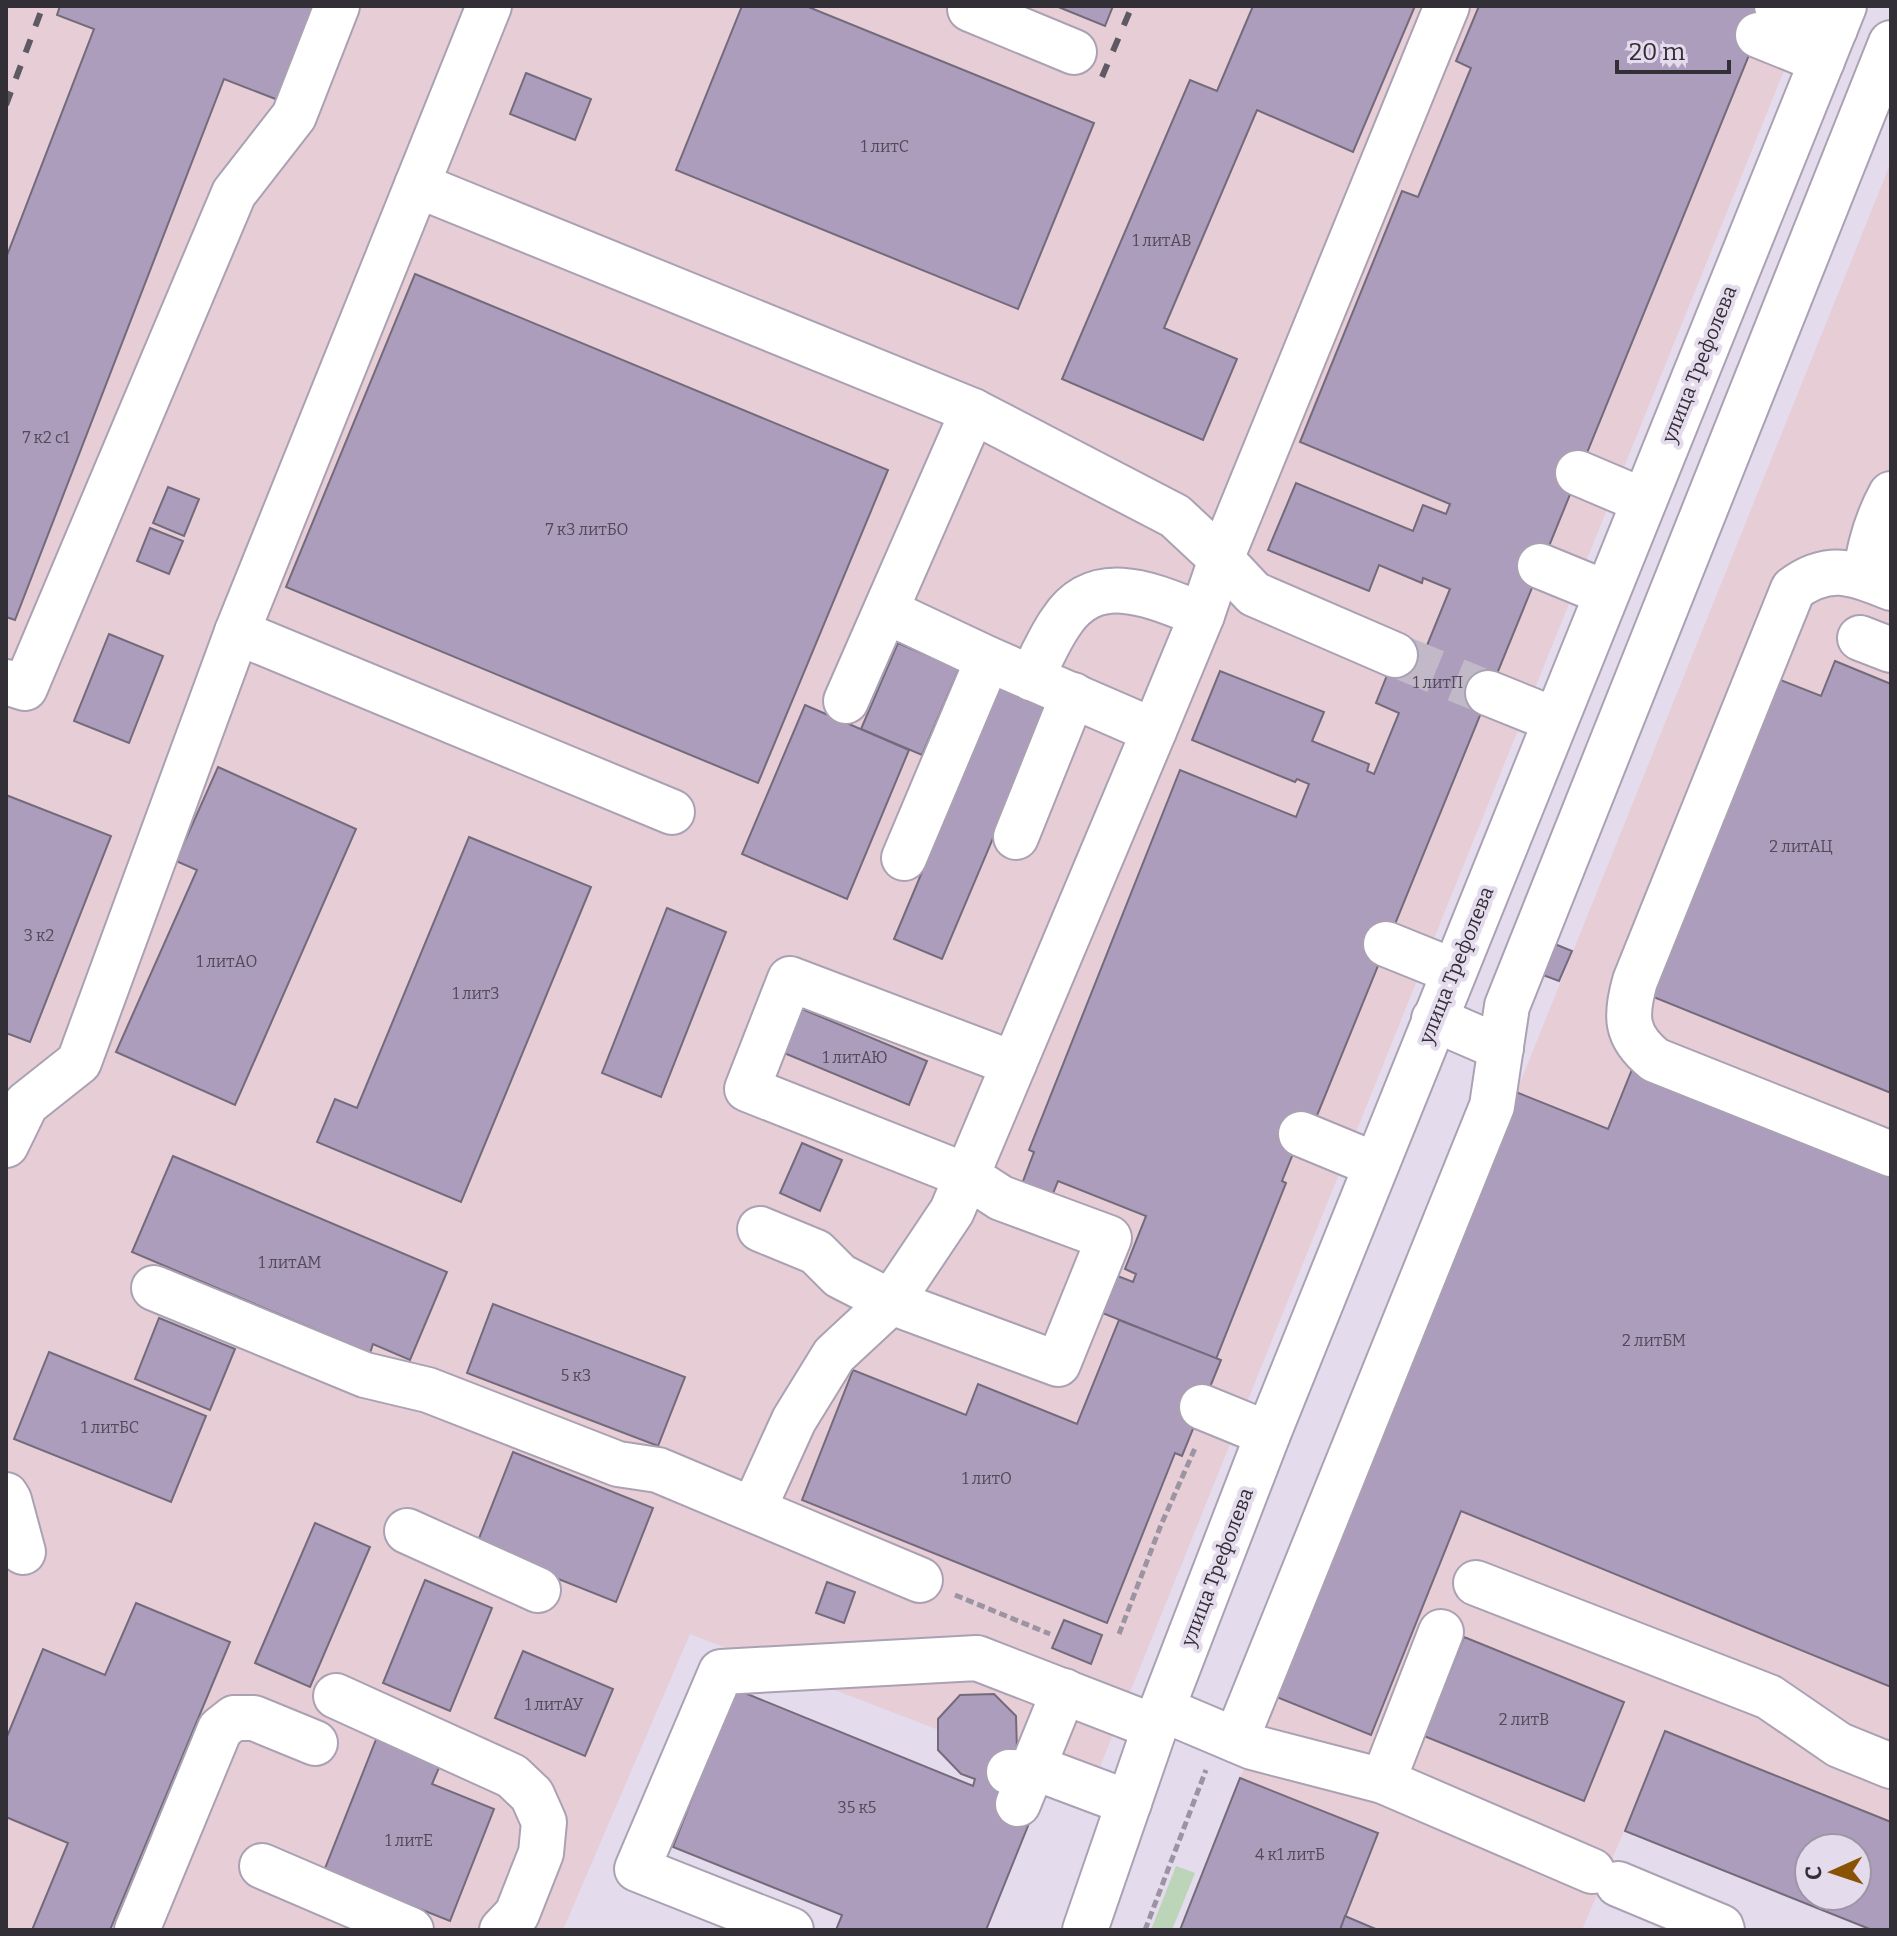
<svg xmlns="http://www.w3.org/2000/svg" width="1897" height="1936" viewBox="0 0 1897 1936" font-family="Bitter,serif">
<rect width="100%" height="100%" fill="#e4dbed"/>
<g fill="#e7cdd6">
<polygon points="6,6 1810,6 1091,1789 690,1634 563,1930 6,1930"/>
<polygon points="1891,162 1891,1822 1666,1732 1582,1930 1382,1930 1347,1915 1379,1833 1240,1778"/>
</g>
<polygon fill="#bcd4b8" points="1176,1866 1195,1873 1172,1930 1151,1930"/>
<g fill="#ad9dbd" stroke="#736b7b" stroke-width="2" fill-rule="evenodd">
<polygon points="60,6 320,6 283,102 224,79 15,620 6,617 6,258 94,29 57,15"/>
<polygon points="742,6 806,6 1094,123 1018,309 676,170"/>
<polygon points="1056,6 1113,6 1105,26"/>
<polygon points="1253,6 1415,6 1353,152 1257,110 1164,328 1237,359 1203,440 1062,379 1190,80 1217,91"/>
<polygon points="1479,6 1769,6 1316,1118 1301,1134 1282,1181 1286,1183 1216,1359 1095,1310 1110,1273 1133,1282 1136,1274 1125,1269 1146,1216 1058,1181 1052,1196 1022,1184 1034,1152 1029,1150 1180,770 1296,817 1309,784 1297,779 1295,782 1192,740 1220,671 1324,712 1312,741 1369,764 1367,771 1374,774 1399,713 1376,703 1395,655 1402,638 1426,648 1450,589 1423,578 1422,583 1379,565 1369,591 1268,550 1296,483 1413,531 1423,505 1446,514 1450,504 1300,442 1402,191 1418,197 1471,68 1456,61"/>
<polygon points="526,73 591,99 575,140 510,114"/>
<polygon points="415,274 888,470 758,783 286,587"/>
<polygon points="168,487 199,499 184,536 153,523"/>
<polygon points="150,528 183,541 169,574 137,561"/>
<polygon points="109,634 163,656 129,743 74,721"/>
<polygon points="898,643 959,669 922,755 861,729"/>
<polygon points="1835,661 1891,684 1891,1093 1651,996 1778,679 1821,696"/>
<polygon points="999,688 1048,708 942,959 894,939"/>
<polygon points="805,705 909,750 847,899 742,854"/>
<polygon points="218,767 356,829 235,1105 116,1052 197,870 176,861"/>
<polygon points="6,795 111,836 30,1042 6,1033"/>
<polygon points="469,837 591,887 461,1202 317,1142 335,1099 357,1108"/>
<polygon points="667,908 726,932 661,1097 602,1073"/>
<polygon points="1545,940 1572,951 1559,981 1532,971"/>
<polygon points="802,1009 927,1061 909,1105 784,1053"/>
<polygon points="1633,1067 1891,1168 1891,1687 1461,1511 1371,1735 1274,1696 1516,1092 1608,1129"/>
<polygon points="802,1143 842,1160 820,1211 780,1193"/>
<polygon points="173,1156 447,1272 410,1360 373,1344 370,1353 132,1252"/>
<polygon points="493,1304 685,1377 658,1446 467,1373"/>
<polygon points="159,1318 235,1349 210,1410 135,1379"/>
<polygon points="1119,1320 1221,1360 1182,1456 1175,1453 1107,1623 802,1500 853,1370 966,1415 978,1384 1077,1424"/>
<polygon points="49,1352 206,1416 171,1502 14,1439"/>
<polygon points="513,1452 653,1508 616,1602 476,1546"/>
<polygon points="315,1523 370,1547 310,1687 255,1663"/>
<polygon points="425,1580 492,1608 450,1711 383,1683"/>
<polygon points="827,1582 855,1592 844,1623 816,1613"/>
<polygon points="136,1603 230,1642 110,1930 32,1930 68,1843 6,1817 6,1739 43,1649 105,1675"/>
<polygon points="1064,1620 1102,1635 1091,1664 1052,1648"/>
<polygon points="1464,1637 1624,1702 1584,1801 1424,1736"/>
<polygon points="523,1651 613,1689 585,1756 495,1718"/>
<polygon points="735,1689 973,1786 975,1779 961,1774 938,1750 938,1719 960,1695 994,1694 1016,1716 1017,1751 1034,1811 986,1930 836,1930 842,1915 673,1847"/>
<path d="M 1665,1731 L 1891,1822 L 1891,1930 L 1872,1930 L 1625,1831 ZM 1809,1848 L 1857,1848 L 1857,1896 L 1809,1896 Z"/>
<polygon points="377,1737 441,1763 432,1784 494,1809 450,1921 324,1871"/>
<polygon points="1240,1778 1378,1833 1340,1930 1180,1930"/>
<polygon points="1345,1916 1378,1930 1340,1930"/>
</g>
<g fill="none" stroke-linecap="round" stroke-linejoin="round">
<polyline stroke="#c1b9c8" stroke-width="44" stroke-dasharray="44 22" stroke-linecap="butt" points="1395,655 1488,693"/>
<g stroke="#aaa1b3" stroke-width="48">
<g id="minor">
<polyline points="489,6 417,185 973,411 1175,516 1221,559 1254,594 1395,655"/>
<polyline points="971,6 970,9 1074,52"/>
<polyline points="1777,6 1835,29"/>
<polyline points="1758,35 1822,61"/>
<polyline points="1578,473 1644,501"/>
<polyline points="1540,566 1606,593"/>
<path d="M 1865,577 C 1869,547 1876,521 1891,494"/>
<path d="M 1891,588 C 1853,572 1828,563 1793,589 L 1635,981 C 1625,1016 1625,1036 1655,1060 L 1891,1154"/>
<polyline points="886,611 988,659 1154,731"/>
<polyline points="237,632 672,812"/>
<polyline points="1860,638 1891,650"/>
<path d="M 1031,678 C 1041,659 1049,639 1061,622 C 1096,568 1154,596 1202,615"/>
<polyline points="6,682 25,688 234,193 294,116 337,6"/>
<polyline points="1488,693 1555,720"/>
<polyline points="846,701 973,411"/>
<polyline points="1016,837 1073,695"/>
<polyline points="904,858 988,659"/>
<polyline points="1386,944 1453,971"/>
<polyline points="1434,1019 1501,1048"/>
<polyline points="1301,1134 1376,1165"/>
<polyline points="6,1145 26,1104 79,1062 237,632 417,185"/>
<polyline points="760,1229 816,1252 840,1276 891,1302 1058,1364 1109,1238 1001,1198 967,1176 747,1089 790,979 1014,1064"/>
<polyline points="154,1288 365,1375 428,1390 618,1464 658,1470 920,1580"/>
<polyline points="1202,1407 1268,1434"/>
<polyline points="6,1495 9,1500 23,1552"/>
<polyline points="754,1508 794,1420 834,1355 891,1302 952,1211 1154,731 1202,615 1221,559 1447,6"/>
<polyline points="407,1531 538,1590"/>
<polyline points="1476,1583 1769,1697 1839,1745 1891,1766"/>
<polyline points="336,1696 512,1776 532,1795 544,1822 541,1853 517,1914 502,1930"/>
<polyline points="1162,1709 1252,1747 1383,1781 1592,1871"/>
<polyline points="1236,1740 1492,1106 1507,1006 1891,43"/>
<polyline points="1009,1772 1049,1773 1129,1803"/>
<polyline points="1383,1781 1441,1632"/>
<polyline points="1018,1804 1064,1691"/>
<polyline points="262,1866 411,1930"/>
<polyline points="1618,1884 1721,1927 1722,1930"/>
<polyline points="137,1930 220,1729 234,1718 254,1718 315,1743"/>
<polyline points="791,1930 637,1869 721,1672 977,1658 1155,1727"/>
<polyline points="1085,1930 1155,1727 1268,1434 1844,6"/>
</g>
</g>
<g stroke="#9b94a2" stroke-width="5" stroke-dasharray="8 4" stroke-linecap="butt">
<polyline points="955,1595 1050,1634"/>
<polyline points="1119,1634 1161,1525 1196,1446"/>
<polyline points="1145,1930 1206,1770"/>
</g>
<use href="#minor" stroke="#fff" stroke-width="44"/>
<g stroke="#5e5963" stroke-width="6" stroke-dasharray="14 14" stroke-linecap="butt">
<polyline points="1102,77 1132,6"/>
<polyline points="6,105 43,6"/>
</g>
</g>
<g text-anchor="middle" stroke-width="8" stroke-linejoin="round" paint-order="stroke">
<g font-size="16" fill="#524a58">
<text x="885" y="152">1 литС</text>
<text x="1162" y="246">1 литАВ</text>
<text x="46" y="443">7 к2 с1</text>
<text x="587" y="535">7 к3 литБО</text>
<text x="1438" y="688">1 литП</text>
<text x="1801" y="852">2 литАЦ</text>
<text x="39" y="941">3 к2</text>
<text x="227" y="967">1 литАО</text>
<text x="476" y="999">1 литЗ</text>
<text x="855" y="1063">1 литАЮ</text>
<text x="290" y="1268">1 литАМ</text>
<text x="1654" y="1346">2 литБМ</text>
<text x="576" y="1381">5 к3</text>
<text x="110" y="1433">1 литБС</text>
<text x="987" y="1484">1 литО</text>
<text x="554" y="1710">1 литАУ</text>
<text x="1524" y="1725">2 литВ</text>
<text x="857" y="1813">35 к5</text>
<text x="409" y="1846">1 литЕ</text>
<text x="1290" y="1860">4 к1 литБ</text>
</g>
<g font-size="20" fill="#332f36" stroke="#e4dbed">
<text transform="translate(1699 364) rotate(-68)" y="7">улица Трефолева</text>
<text transform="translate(1456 965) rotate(-68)" y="7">улица Трефолева</text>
<text transform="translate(1217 1567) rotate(-69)" y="7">улица Трефолева</text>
</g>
</g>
<rect width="1897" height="1936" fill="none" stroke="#332f36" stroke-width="16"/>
<g transform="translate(1833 1872) rotate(267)"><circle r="38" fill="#e4dbed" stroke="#9d96a4" stroke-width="2"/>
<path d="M0-6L14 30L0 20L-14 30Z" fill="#895204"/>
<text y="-12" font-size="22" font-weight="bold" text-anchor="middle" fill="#332f36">С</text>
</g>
<path d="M1617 60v12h112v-12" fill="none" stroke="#332f36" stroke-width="4"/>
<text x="1629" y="60" font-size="24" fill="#332f36" stroke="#e4dbed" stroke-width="6" paint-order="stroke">20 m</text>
</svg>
